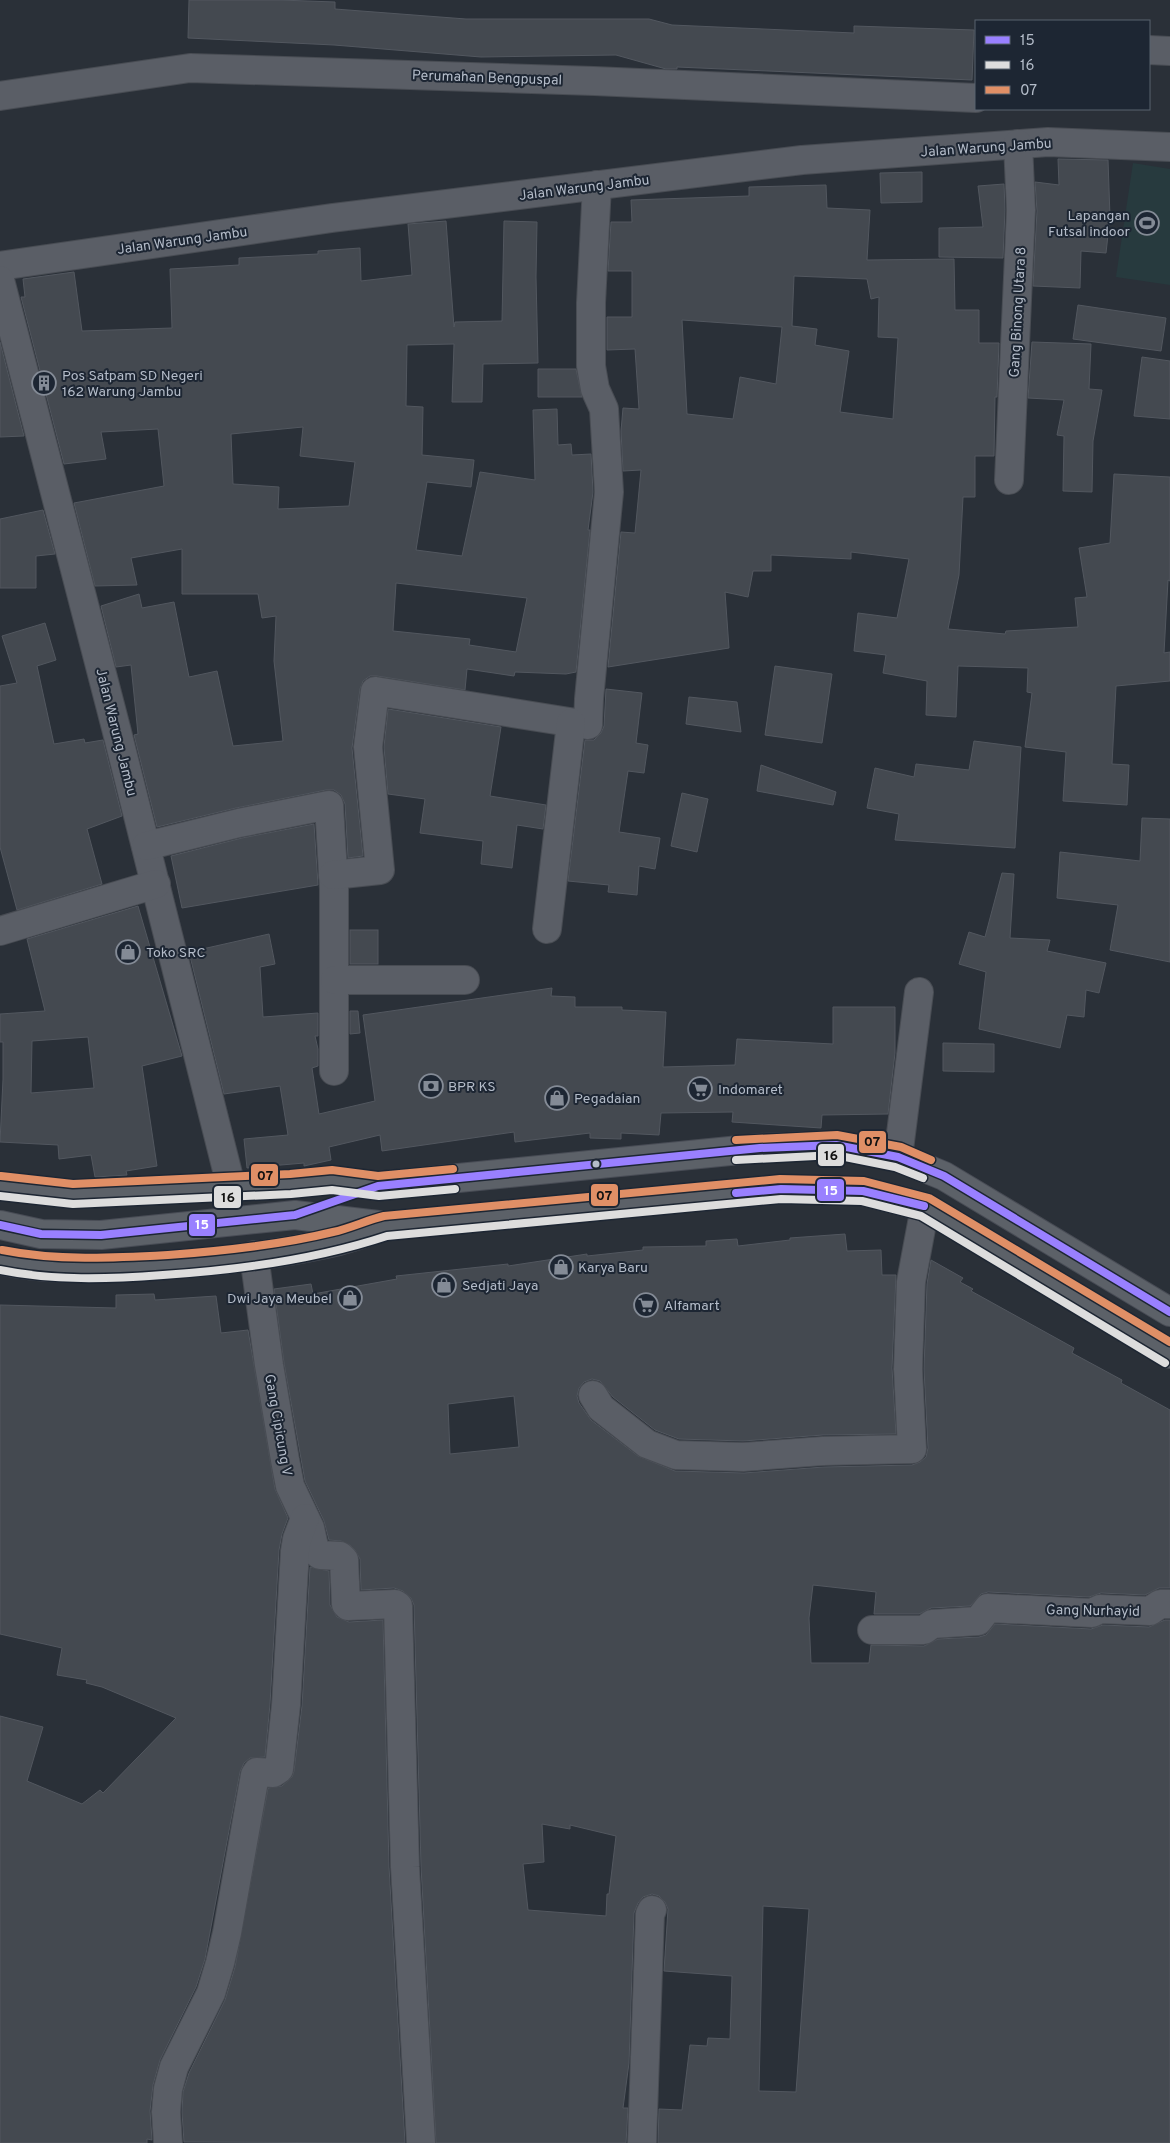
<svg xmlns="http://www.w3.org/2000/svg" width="1170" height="2143" viewBox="0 0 1170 2143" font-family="Overpass,sans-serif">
<rect width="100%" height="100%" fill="#2a3038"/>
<polygon fill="#273a3e" points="1133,163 1170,169 1170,285 1116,277"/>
<g fill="#444950" stroke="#52575f" fill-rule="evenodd">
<polygon points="189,0 280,0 335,2 335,9 466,19 649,19 672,25 854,33 854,26 974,30 972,80 677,67 677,69 666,69 616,55 481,57 334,45 188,38"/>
<polygon points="1058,159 1108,160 1110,217 1106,253 1081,251 1080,288 1033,286 1037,211 1035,182 1059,185"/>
<polygon points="922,172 922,202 881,203 880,173"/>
<polygon points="1004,184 1005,210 1003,258 939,257 939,228 983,227 978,186"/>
<path d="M 826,185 L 827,208 L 870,210 L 867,260 L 954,259 L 955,310 L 979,310 L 979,343 L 999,343 L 997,397 L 995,397 L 994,456 L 975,456 L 975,497 L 963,497 L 959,575 L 948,629 L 1005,634 L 1006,631 L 1078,627 L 1075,598 L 1087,597 L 1079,548 L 1110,543 L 1114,474 L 1170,477 L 1170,581 L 1168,580 L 1164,653 L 1170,652 L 1170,681 L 1116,686 L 1112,764 L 1129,765 L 1127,805 L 1063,801 L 1066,752 L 1025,747 L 1032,693 L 1027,692 L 1028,668 L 958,666 L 956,717 L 926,715 L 927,681 L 883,673 L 886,655 L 854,651 L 858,613 L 897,618 L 909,559 L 851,552 L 851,559 L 771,555 L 771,571 L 753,571 L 748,597 L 725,592 L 729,648 L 608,667 L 621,532 L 635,533 L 641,470 L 623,471 L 621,431 L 623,408 L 639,409 L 635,349 L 607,350 L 607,317 L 632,317 L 632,271 L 608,271 L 611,222 L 632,222 L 631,200 L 749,196 L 749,187 ZM 794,276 L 867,279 L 871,299 L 879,297 L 878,337 L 898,338 L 893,419 L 840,412 L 849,351 L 815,345 L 817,329 L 792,326 ZM 682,320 L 782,327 L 776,384 L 740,377 L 733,419 L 687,414 Z"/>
<path d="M 446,221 L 454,327 L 455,322 L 502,321 L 504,221 L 537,222 L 536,277 L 538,363 L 483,364 L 482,402 L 452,402 L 454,344 L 407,345 L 406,406 L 423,407 L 422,455 L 474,460 L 471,487 L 427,482 L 416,550 L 462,556 L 480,472 L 535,480 L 533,410 L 557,409 L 558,445 L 571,444 L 572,455 L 591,454 L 593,492 L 588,530 L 590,530 L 576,672 L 566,674 L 515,672 L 514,676 L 467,669 L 465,690 L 377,676 L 370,676 L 363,681 L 360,689 L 352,748 L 363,856 L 348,858 L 345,804 L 341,795 L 334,790 L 326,790 L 236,808 L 157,827 L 134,735 L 138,734 L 131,665 L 116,667 L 101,606 L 139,594 L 142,608 L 174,602 L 189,677 L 217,671 L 233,746 L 283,741 L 274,661 L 276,616 L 262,618 L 258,594 L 182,594 L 182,549 L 131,558 L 137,585 L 95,586 L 74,503 L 164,486 L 158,429 L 101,432 L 106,459 L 64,464 L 21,297 L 25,297 L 23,279 L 74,272 L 82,331 L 172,328 L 170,269 L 239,265 L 239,258 L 318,254 L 318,251 L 360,248 L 361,281 L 412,275 L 408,224 ZM 303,427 L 300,456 L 355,462 L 349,506 L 278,509 L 279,487 L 233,484 L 231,434 ZM 396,583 L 527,598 L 516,652 L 469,645 L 470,639 L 393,631 Z"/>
<polygon points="1078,305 1166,318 1161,351 1073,339"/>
<polygon points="0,342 24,436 0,437"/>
<polygon points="1032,342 1091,344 1089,389 1102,390 1093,441 1092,492 1063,491 1064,436 1057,435 1064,400 1028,398"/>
<polygon points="1142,357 1170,361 1170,419 1134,416"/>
<polygon points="538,369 576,369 582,397 538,397"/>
<polygon points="43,510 55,554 36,556 36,588 0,588 0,519"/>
<polygon points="45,623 56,660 37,666 54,744 84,739 85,743 103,740 122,816 87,829 102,884 17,910 0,847 0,686 17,683 2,636"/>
<polygon points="775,666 832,674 822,743 765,735"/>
<polygon points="606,689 642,693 636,743 648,745 644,773 628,771 619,832 660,838 655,869 639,866 637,895 608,892 609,885 568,881 585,740 594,740 601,733 604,726"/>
<polygon points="689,697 737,702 741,732 686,724"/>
<polygon points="388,709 501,727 490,796 546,805 543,829 517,825 512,868 481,864 483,841 420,833 425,799 388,794 384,747"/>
<polygon points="974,741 1021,747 1015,848 895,840 899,814 867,808 875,768 914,777 916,764 969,770"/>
<polygon points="761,765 836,792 833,805 757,791"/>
<polygon points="682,793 708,799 697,852 671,846"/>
<polygon points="1142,818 1170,819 1170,962 1110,950 1118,905 1057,898 1060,852 1140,861"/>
<polygon points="314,824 318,885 182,908 171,856 242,838"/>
<polygon points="1002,873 1014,874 1010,938 1050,940 1047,951 1106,963 1099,993 1086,990 1084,1017 1067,1015 1060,1048 979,1029 986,972 959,964 969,932 985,937"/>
<path d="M 138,906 L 182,1056 L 142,1066 L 157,1166 L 126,1171 L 127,1175 L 95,1177 L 91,1155 L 59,1159 L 58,1145 L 0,1142 L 3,1079 L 3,1042 L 0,1042 L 0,1014 L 45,1011 L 27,939 ZM 88,1037 L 94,1088 L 31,1093 L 32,1041 Z"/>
<rect x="350" y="930" width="28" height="34"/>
<polygon points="269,934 275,964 260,967 263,1017 318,1013 318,1036 315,1036 318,1049 318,1066 312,1068 319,1114 375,1101 363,1015 552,988 551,996 575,997 575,1007 622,1007 622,1010 666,1012 663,1067 735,1065 737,1039 833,1044 833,1007 895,1007 895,1053 888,1114 822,1115 821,1128 732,1122 733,1112 661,1113 659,1135 621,1133 621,1139 590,1138 590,1133 515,1142 514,1132 382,1151 380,1135 329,1147 331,1160 304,1166 304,1163 247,1168 244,1139 288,1135 280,1086 224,1094 189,952"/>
<polygon points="350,1011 358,1011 360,1033 350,1034"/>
<polygon points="943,1043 994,1044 994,1072 943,1071"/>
<path d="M 845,1234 L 847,1251 L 881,1250 L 882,1275 L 896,1275 L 892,1368 L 896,1434 L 823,1435 L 743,1441 L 679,1439 L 655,1430 L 613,1397 L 600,1381 L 592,1379 L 584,1382 L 579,1388 L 577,1396 L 579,1403 L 591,1420 L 638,1456 L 675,1471 L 744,1473 L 824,1467 L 912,1465 L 920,1462 L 926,1457 L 928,1448 L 924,1369 L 927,1284 L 931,1260 L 963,1278 L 960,1282 L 973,1289 L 971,1291 L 1074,1348 L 1072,1353 L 1122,1380 L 1121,1383 L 1170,1410 L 1170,1588 L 1159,1588 L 1145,1595 L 1101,1593 L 1089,1597 L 988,1592 L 981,1594 L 970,1606 L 931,1608 L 919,1614 L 874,1614 L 876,1592 L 813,1585 L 809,1618 L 811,1663 L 869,1663 L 871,1645 L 924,1646 L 938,1639 L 979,1637 L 986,1635 L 995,1624 L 1091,1629 L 1103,1625 L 1149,1627 L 1165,1620 L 1170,1620 L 1170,2143 L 658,2143 L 659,2109 L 682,2110 L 690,2045 L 707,2046 L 708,2038 L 730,2039 L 732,1976 L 664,1971 L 668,1909 L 665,1902 L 659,1896 L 652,1894 L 643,1897 L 638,1903 L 634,1913 L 629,2063 L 623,2108 L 628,2108 L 626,2143 L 436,2143 L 421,1866 L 414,1605 L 411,1598 L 403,1591 L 394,1588 L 361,1590 L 360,1559 L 355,1550 L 350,1545 L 341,1541 L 329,1540 L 324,1521 L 305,1481 L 284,1363 L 274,1289 L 311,1284 L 313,1294 L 397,1279 L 396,1276 L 508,1264 L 508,1266 L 587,1254 L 587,1256 L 643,1250 L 643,1247 L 706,1246 L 706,1241 L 737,1239 L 738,1246 L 790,1240 L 790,1238 ZM 514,1396 L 519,1447 L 450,1454 L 448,1404 ZM 542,1824 L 570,1829 L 570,1825 L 616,1836 L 609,1894 L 607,1894 L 606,1916 L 528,1910 L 523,1864 L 544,1862 ZM 763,1906 L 809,1909 L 796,2092 L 759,2091 Z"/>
<polygon points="154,1294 155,1300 216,1296 221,1333 248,1330 275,1489 288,1518 282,1534 279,1550 270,1704 265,1757 250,1758 244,1763 240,1772 205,1959 196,1987 160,2060 153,2085 150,2111 152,2140 147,2139 147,2143 0,2143 0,1716 43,1727 27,1781 82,1804 100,1790 103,1793 176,1718 102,1687 86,1683 87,1680 57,1675 62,1648 0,1634 0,1305 116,1308 116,1295"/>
<polygon points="310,1567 329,1571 330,1605 337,1617 349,1622 383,1620 389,1867 405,2143 184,2142 182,2112 183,2092 189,2073 225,2000 235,1967 268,1788 282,1786 292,1777 294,1771 302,1706"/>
</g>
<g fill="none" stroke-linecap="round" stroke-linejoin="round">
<g stroke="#484c53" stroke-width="30">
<g id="street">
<polyline points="1149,50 1170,51"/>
<polyline points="0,96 190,68 594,81 976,98"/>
<polyline points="0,266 332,218 802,160 1048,142 1170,147"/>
<polyline points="0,280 116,728 231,1186"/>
<polyline points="1009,480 1021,210 1018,144"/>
<polyline points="146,846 239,823 329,805 334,889 334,1071"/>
<polyline points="333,875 380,870 368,747 375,691 588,725 589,699 609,492 604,409 595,389 591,366 591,303 597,185"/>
<polyline points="547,929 571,723"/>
<polyline points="0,931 156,884"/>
<polyline points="335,980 465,980"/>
<polyline points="898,1157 919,992"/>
<polyline points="254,1255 269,1365 285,1460 290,1486 310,1528 315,1551 320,1555 340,1556 344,1560 346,1604 348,1606 395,1604 398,1606 405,1867 421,2143"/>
<polyline points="593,1395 601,1408 647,1444 676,1455 743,1457 823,1451 912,1449 908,1369 911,1282 925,1207"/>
<polyline points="872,1630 924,1630 932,1624 978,1621 988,1608 1092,1613 1100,1609 1150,1611 1160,1604 1170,1604"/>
<polyline points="168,2143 166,2112 168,2089 174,2067 211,1993 220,1963 227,1933 255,1775 257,1772 273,1773 279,1769 286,1705 295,1551 297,1539 305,1518"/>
<polyline points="642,2143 650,1914 652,1910"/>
</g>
</g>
<g stroke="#484c55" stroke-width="30">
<g id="primary">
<polyline points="0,1186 73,1194 291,1184 332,1180 378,1186 760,1148 836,1145 898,1157 944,1176 1170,1312"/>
<polyline points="0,1225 41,1234 101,1235 295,1215 378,1225"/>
<path d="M 0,1260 C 42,1270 86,1268 129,1267 C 196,1264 265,1257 330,1243 C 349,1239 367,1232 385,1226 L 781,1189 L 863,1191 L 925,1207 L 1170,1354"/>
</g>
</g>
<use href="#street" stroke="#5a5e66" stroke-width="28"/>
<use href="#primary" stroke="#5c6168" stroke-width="28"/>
<g stroke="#1d2633" stroke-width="11">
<g id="bus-1">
<polyline points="736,1193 781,1189 863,1191 924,1206"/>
<polyline points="0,1225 41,1234 101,1235 295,1215 378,1186 760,1148 836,1145 898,1157 944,1176 1170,1312"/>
</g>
</g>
<g stroke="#1d2633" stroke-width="11">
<g id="bus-2">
<polyline points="736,1160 835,1155 895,1167 923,1178"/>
<polyline points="0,1196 73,1204 291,1194 332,1190 379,1196 455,1189"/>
<path d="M 0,1270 C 53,1281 109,1279 163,1275 C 239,1270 315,1260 387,1236 L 781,1199 L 862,1201 L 921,1216 L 1165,1363"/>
</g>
</g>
<g stroke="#1d2633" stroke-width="11">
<g id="bus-3">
<polyline points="736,1140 837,1135 901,1147 931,1160"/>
<polyline points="1,1176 73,1184 290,1174 332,1170 378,1176 453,1169"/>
<path d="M 2,1250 C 57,1261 113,1258 168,1255 C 223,1251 280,1245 333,1232 C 351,1228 367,1220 384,1216 L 780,1179 L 864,1181 L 929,1198 L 1170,1342"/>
</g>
</g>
<use href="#bus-1" stroke="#9980ff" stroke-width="8"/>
<use href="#bus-2" stroke="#ddd" stroke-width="8"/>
<use href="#bus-3" stroke="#e08f66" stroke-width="8"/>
</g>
<defs>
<g id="stadium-ring" transform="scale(1.25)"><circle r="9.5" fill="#1d2633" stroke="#848b96" stroke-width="1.5"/><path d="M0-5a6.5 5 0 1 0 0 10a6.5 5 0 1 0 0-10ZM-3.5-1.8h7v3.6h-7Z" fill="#848b96"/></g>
<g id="building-ring" transform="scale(1.25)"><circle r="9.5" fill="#1d2633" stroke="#848b96" stroke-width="1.5"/><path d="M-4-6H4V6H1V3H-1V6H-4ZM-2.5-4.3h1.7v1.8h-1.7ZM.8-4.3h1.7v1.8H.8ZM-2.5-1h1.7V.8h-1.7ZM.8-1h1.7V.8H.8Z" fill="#848b96"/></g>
<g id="shop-ring" transform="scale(1.25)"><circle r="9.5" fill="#1d2633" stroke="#848b96" stroke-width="1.5"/><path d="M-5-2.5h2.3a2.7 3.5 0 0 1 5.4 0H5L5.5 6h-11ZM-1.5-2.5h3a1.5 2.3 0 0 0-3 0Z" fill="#848b96"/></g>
<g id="bank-ring" transform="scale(1.25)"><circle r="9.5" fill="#1d2633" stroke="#848b96" stroke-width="1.5"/><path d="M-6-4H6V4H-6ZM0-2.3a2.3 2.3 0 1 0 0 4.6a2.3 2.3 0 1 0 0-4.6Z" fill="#848b96"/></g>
<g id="supermarket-ring" transform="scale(1.25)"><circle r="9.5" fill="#1d2633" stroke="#848b96" stroke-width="1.5"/><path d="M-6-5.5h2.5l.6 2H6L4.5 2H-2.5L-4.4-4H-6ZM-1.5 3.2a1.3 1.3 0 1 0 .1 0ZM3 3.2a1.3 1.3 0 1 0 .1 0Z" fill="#848b96"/></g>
</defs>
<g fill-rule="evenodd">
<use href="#stadium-ring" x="1147" y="223"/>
<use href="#building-ring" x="44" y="383"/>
<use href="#shop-ring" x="128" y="952"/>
<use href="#bank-ring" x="431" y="1086"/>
<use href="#supermarket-ring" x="700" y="1089"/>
<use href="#shop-ring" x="557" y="1098"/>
<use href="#shop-ring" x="561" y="1267"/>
<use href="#shop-ring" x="444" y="1285"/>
<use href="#shop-ring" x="350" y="1298"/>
<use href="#supermarket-ring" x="646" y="1305"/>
</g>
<circle fill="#b4bcc9" stroke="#1d2633" stroke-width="2" cx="596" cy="1164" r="4.5"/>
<g text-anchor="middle" stroke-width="4" stroke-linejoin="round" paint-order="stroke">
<g font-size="14" fill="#b4bcc9" stroke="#1d2633">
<text transform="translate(487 77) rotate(2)" y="5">Perumahan Bengpuspal</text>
<text transform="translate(986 147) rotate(-4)" y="5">Jalan Warung Jambu</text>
<text transform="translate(584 187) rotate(-7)" y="5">Jalan Warung Jambu</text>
<text transform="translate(182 240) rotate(-8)" y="5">Jalan Warung Jambu</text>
<text transform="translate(1017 312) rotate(-87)" y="5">Gang Binong Utara 8</text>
<text transform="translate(117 732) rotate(76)" y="5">Jalan Warung Jambu</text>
<text transform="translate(279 1425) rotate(80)" y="5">Gang Cipicung V</text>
<text transform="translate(1093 1610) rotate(1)" y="5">Gang Nurhayid</text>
</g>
<g font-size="14" fill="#b4bcc9" stroke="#1d2633" text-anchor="start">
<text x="1130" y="220" text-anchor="end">Lapangan<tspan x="1130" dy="16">Futsal indoor</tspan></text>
<text x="62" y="380">Pos Satpam SD Negeri<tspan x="62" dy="16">162 Warung Jambu</tspan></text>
<text x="146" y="957">Toko SRC</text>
<text x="448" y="1091">BPR KS</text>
<text x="718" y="1094">Indomaret</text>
<text x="574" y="1103">Pegadaian</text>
<text x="578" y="1272">Karya Baru</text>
<text x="462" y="1290">Sedjati Jaya</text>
<text x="332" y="1303" text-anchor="end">Dwi Jaya Meubel</text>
<text x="664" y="1310">Alfamart</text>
</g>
</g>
<g stroke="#1d2633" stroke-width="2">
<rect x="858" y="1130" width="29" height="24" rx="5" fill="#e08f66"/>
<rect x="817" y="1143" width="28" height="24" rx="5" fill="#ddd"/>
<rect x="250" y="1163" width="29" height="24" rx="5" fill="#e08f66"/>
<rect x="816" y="1178" width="29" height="24" rx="5" fill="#9980ff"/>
<rect x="590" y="1183" width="29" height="24" rx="5" fill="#e08f66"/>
<rect x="213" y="1185" width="29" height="24" rx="5" fill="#ddd"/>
<rect x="188" y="1213" width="28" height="24" rx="5" fill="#9980ff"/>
</g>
<g font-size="14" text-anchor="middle" font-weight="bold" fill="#fff">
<text x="831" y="1195">15</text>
<text x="202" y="1229">15</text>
</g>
<g font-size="14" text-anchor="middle" font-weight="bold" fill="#111">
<text x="872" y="1146">07</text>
<text x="831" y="1160">16</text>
<text x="265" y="1180">07</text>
<text x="604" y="1200">07</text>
<text x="228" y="1202">16</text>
</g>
<rect x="975" y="20" width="175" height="90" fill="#1d2633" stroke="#59626f"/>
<rect x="985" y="36" width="25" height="8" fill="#9980ff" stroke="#59626f"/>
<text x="1020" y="45" font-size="15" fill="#b4bcc9">15</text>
<rect x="985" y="61" width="25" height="8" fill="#dddddd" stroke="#59626f"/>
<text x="1020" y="70" font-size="15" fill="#b4bcc9">16</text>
<rect x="985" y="86" width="25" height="8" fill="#e08f66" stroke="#59626f"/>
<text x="1020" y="95" font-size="15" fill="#b4bcc9">07</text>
</svg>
